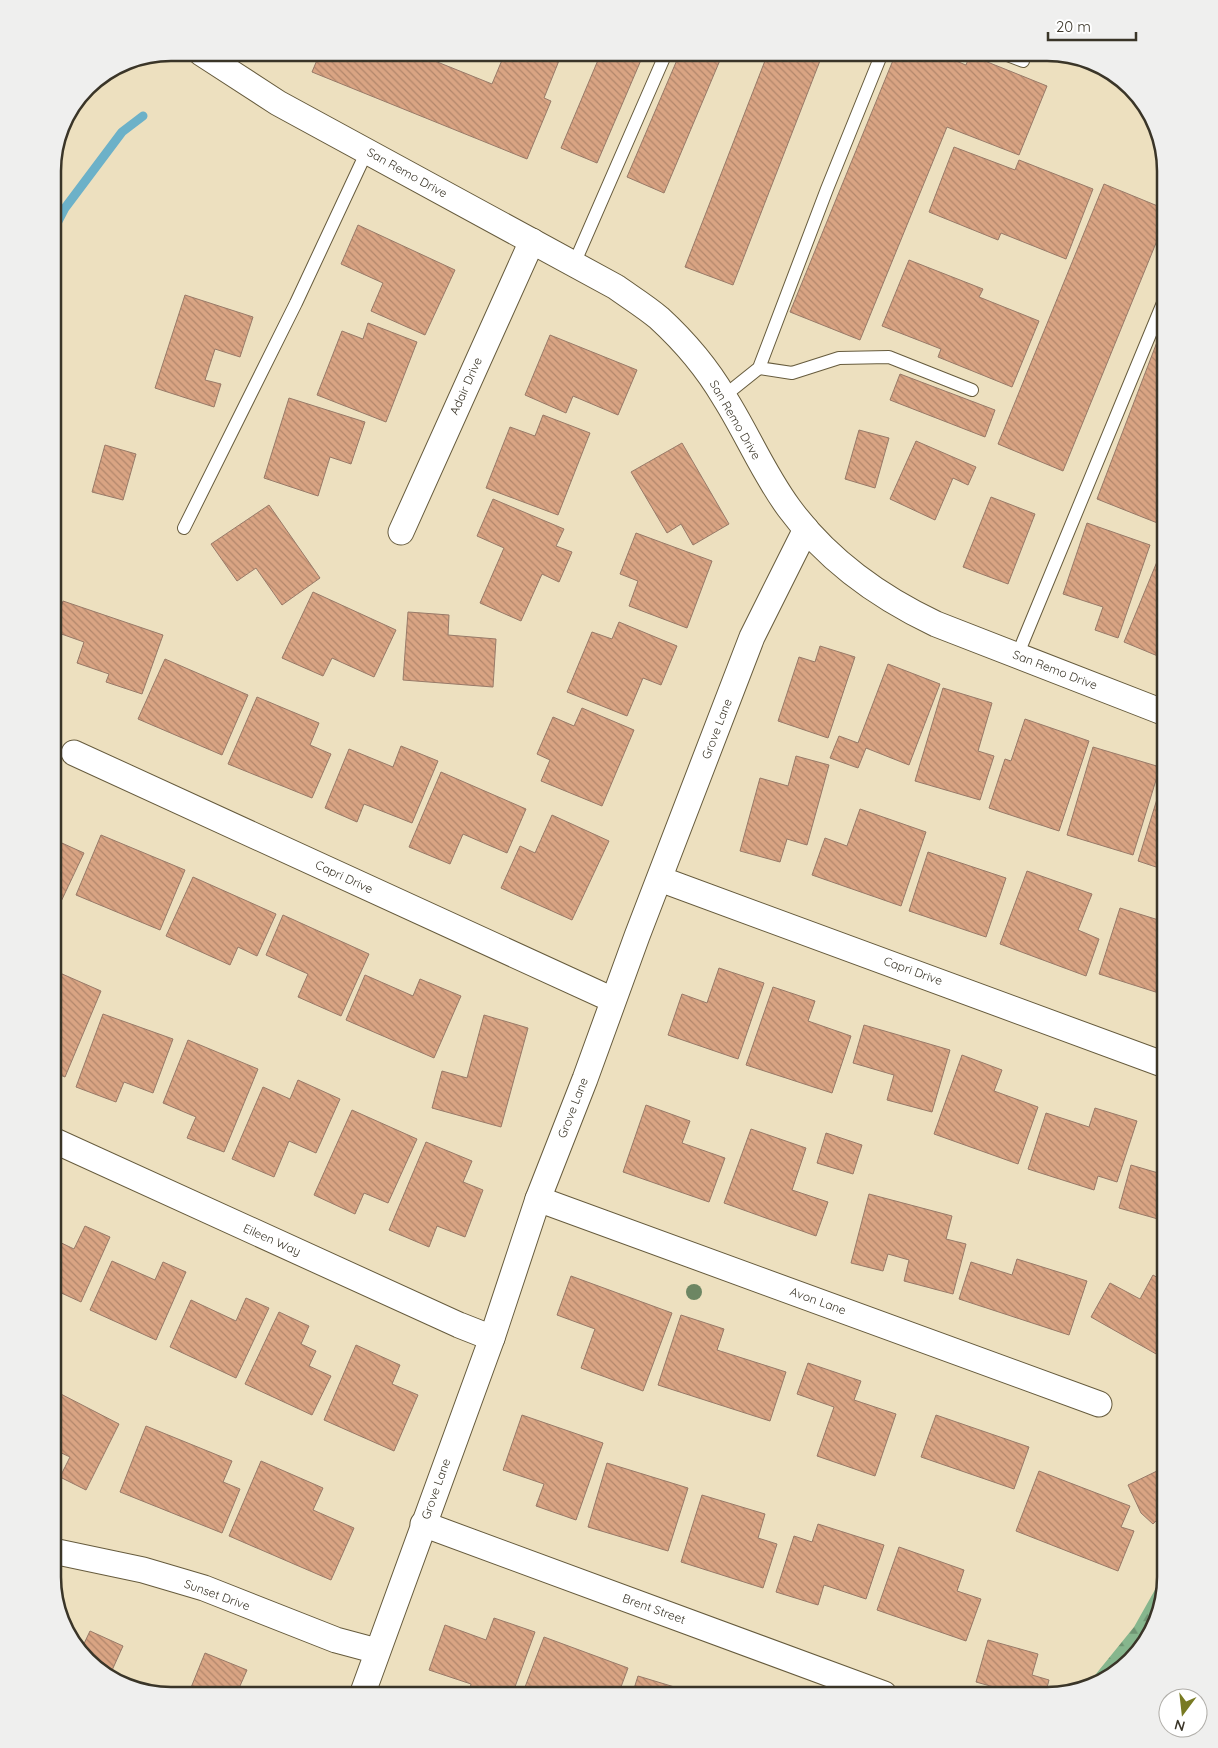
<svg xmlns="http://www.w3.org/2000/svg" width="1218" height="1748" viewBox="0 0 1218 1748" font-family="Quicksand,sans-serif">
<defs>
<pattern id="forest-firs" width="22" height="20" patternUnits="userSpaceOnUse" patternTransform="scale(1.25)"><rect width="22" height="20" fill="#86b68d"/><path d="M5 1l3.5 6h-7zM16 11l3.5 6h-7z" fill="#6f9573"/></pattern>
<pattern id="building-back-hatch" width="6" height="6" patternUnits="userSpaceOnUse" patternTransform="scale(1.25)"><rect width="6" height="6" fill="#d9a483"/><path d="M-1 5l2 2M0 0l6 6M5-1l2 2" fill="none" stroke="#b1866b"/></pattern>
</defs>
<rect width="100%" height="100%" fill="#ede0bf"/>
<polygon fill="url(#forest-firs)" points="1165,1572 1165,1577 1150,1637 1106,1680 1087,1685 1134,1627"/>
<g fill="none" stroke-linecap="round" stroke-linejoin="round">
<polyline stroke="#6cb1c8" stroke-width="9" points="53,231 65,208 122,132 143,116"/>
</g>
<g fill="url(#building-back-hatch)" stroke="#987a68">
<polygon points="320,53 415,53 492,84 505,53 562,53 544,98 551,101 527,159 312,72"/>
<polygon points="601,53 644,53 597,163 561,148"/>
<polygon points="680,53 723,53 664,193 627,177"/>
<polygon points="768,53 823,53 733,285 685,267"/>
<polygon points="896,53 936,53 966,65 970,55 1047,86 1019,155 947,127 860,340 790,312"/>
<polygon points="1031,53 1052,53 1049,60"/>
<polygon points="954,147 1015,170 1019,160 1093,189 1066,259 1001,233 998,240 929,212"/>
<polygon points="1104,184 1165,209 1165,221 1063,471 998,444"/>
<polygon points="358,225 455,270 425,335 371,311 383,283 341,264"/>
<polygon points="909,260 983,289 979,297 1039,321 1012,387 938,357 941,349 882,326"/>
<polygon points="185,295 253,317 240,357 215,349 205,380 221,384 214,407 155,388"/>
<polygon points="368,323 417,342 386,422 317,395 342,331 363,339"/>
<polygon points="1162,329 1165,330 1165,526 1097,499"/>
<polygon points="550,335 637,370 618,415 573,396 566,413 525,395"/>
<polygon points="900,374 995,410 985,437 890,400"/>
<polygon points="289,398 365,422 351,464 330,457 318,496 264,478"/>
<polygon points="543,415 590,433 558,515 486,488 510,427 535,436"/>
<polygon points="859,430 889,438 875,488 845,479"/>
<polygon points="916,441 976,467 968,485 953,478 935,520 890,499"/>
<polygon points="682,443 729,524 693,545 681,524 667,533 631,472"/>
<polygon points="105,445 136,454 123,500 92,492"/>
<polygon points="991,497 1035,514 1008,584 963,567"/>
<polygon points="493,499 564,529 556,546 572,552 559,582 542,574 521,621 480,603 504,548 477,536"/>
<polygon points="269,505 320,578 282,605 256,568 237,581 211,544"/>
<polygon points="1087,523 1150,545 1118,638 1095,630 1103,607 1063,594"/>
<polygon points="636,533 712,561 687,628 629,606 638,581 620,574"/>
<polygon points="1161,552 1165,554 1165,659 1124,642"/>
<polygon points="313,592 396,630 374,677 332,658 323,676 282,658"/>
<polygon points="63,601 163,635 142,694 106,682 109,674 77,663 84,642 53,631"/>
<polygon points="408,612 449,615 448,635 496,639 493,687 403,680"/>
<polygon points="619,622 677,646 661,685 643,678 627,716 567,692 592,632 612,639"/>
<polygon points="820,646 855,657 828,738 778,721 799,657 815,662"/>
<polygon points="165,659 248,695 222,755 138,719"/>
<polygon points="888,664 940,684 909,765 866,748 858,768 830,758 839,736 858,743"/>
<polygon points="943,688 992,703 978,751 994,756 980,800 915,781"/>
<polygon points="257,697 319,723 310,745 331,754 312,798 228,764"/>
<polygon points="582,708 634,730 602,806 541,781 550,760 537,754 553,717 574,726"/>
<polygon points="1025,719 1089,741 1059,831 989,808 1005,759 1011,761"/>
<polygon points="401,746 438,761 412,823 364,804 357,822 325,808 349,749 393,767"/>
<polygon points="1093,747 1160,767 1133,855 1067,835"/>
<polygon points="796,756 829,765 807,845 787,839 780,862 740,851 760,778 788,786"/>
<polygon points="441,772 526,809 507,853 463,834 450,864 409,847"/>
<polygon points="1165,773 1165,870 1138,861"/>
<polygon points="860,809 926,832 901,906 812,875 825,838 847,846"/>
<polygon points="552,815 609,841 572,920 501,888 520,846 535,853"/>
<polygon points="101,835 185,870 160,930 76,895"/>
<polygon points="53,839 84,853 57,910 53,908"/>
<polygon points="928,852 1006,878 986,937 909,911"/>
<polygon points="1027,871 1092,894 1078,930 1099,939 1086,976 1000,944"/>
<polygon points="193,877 276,914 257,956 238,947 230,965 166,936"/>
<polygon points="1120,908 1165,922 1165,995 1099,974"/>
<polygon points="283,915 369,954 341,1016 298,997 308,974 266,955"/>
<polygon points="719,968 764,983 738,1059 668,1035 682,994 707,1003"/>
<polygon points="53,970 101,991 65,1077 53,1072"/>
<polygon points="365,975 413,996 420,979 461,996 434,1058 346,1020"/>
<polygon points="773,987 815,1001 808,1021 851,1036 832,1093 746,1065"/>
<polygon points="103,1014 173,1039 153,1093 124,1082 116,1102 76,1087"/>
<polygon points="484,1015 528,1028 501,1127 432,1108 442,1071 467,1078"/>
<polygon points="864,1025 950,1050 932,1112 887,1100 894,1075 853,1063"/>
<polygon points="188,1040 258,1069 224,1152 187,1138 196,1117 163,1103"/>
<polygon points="962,1055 1002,1070 994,1091 1038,1107 1018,1164 934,1134"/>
<polygon points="298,1080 340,1099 316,1153 289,1141 274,1177 232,1159 263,1087 290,1099"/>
<polygon points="646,1105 690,1121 682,1143 725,1158 709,1202 623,1172"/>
<polygon points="1095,1108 1137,1121 1117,1182 1098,1176 1094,1190 1028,1169 1046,1113 1089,1127"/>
<polygon points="352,1110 417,1139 388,1203 364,1193 355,1214 314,1195"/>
<polygon points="751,1129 806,1148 792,1190 828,1202 816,1236 724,1203"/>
<polygon points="826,1133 862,1145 853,1174 817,1163"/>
<polygon points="426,1142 472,1161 463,1182 483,1190 465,1237 437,1226 429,1247 389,1230"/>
<polygon points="1131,1165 1165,1175 1165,1221 1119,1208"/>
<polygon points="869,1194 952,1216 946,1239 966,1244 953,1294 904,1281 909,1260 888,1254 883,1271 851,1263"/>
<polygon points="85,1226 110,1237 81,1302 57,1291 53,1300 53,1239 74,1249"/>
<polygon points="1017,1259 1087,1281 1069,1335 959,1299 971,1262 1012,1275"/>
<polygon points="112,1261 155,1280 163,1262 186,1272 156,1340 90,1310"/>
<polygon points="1153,1275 1165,1282 1165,1359 1091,1317 1110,1283 1140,1299"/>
<polygon points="571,1276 672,1313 643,1391 581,1368 595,1329 557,1315"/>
<polygon points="246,1298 269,1308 236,1378 170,1347 191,1300 236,1321"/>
<polygon points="279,1312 309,1326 301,1344 316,1351 309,1366 331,1376 312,1415 245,1384"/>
<polygon points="681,1315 724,1329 717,1350 786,1372 770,1421 658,1385"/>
<polygon points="356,1345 400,1365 392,1384 418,1395 394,1451 324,1420"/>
<polygon points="808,1363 861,1381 854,1400 896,1414 875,1476 817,1456 834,1407 797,1394"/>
<polygon points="55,1391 119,1424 86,1490 60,1477 70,1457 53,1449 53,1397"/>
<polygon points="522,1415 603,1443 576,1520 536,1506 544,1484 503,1470"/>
<polygon points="936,1415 1029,1447 1014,1489 921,1457"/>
<polygon points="146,1426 232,1461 223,1482 240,1489 222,1533 120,1492"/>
<polygon points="261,1461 323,1488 313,1510 354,1528 331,1580 229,1536"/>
<polygon points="607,1463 688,1488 668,1551 588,1527"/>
<polygon points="1039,1471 1130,1506 1121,1527 1134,1531 1118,1571 1016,1531"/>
<polygon points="1157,1471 1165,1488 1165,1526 1158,1519 1153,1524 1141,1513 1128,1485"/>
<polygon points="702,1495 765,1514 758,1538 777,1544 763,1588 681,1562"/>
<polygon points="818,1524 884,1545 866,1599 824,1585 818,1605 776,1592 794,1536 812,1542"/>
<polygon points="899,1547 964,1570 957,1591 981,1599 966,1641 877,1610"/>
<polygon points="494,1618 535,1632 512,1695 468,1695 471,1684 429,1670 445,1625 486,1640"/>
<polygon points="90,1631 123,1646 109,1677 105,1676 81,1650"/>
<polygon points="544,1637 628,1668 618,1695 522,1695"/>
<polygon points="988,1640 1038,1654 1032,1675 1049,1680 1045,1695 1000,1695 1001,1689 976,1682"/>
<polygon points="205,1653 247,1670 236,1695 188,1695"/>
<polygon points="638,1676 701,1695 632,1695"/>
</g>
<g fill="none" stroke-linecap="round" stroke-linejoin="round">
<g stroke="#665b3d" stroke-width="14">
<g id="service">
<polyline points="1002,53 1023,61"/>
<polyline points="574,264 666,53"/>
<polyline points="759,368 792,373 839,358 889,357 972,390"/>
<polyline points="724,396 759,368 827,189 882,53"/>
<polyline points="184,528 296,303 367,151"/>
<polyline points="1017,656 1165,298"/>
</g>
</g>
<g stroke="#665b3d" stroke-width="27">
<g id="minor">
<path d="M 201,53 L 278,103 L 616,287 C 630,297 646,307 659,318 C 684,341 707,368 724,397 C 747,433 763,473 789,508 C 827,560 879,597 936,624 L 1165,713"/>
<polyline points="401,532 532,241"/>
<polyline points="74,753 613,1000"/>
<polyline points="660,879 1165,1065"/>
<polyline points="53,1140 459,1325 492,1338"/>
<polyline points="538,1199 1099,1404"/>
<polyline points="423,1524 884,1694"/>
<polyline points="53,1551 143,1570 204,1588 336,1640 377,1651"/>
<polyline points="362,1695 492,1338 538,1199 585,1079 637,936 752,637 806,529"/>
</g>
</g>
<use href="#service" stroke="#fff" stroke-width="12"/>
<use href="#minor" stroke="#fff" stroke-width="25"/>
</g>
<circle fill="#6d8663" cx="694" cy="1292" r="8"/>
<g text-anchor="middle" stroke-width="4.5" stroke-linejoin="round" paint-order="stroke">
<g font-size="12" fill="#3a3528" stroke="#fff">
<text transform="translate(407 173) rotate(29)" y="4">San Remo Drive</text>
<text transform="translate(466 386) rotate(-66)" y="4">Adair Drive</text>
<text transform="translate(735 420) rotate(60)" y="4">San Remo Drive</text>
<text transform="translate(1055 670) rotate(21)" y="4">San Remo Drive</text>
<text transform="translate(717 729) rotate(-69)" y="4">Grove Lane</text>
<text transform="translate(344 877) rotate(25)" y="4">Capri Drive</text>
<text transform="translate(913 971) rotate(20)" y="4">Capri Drive</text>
<text transform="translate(573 1108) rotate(-69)" y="4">Grove Lane</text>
<text transform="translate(272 1240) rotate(24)" y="4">Eileen Way</text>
<text transform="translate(818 1301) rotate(20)" y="4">Avon Lane</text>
<text transform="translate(436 1489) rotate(-70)" y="4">Grove Lane</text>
<text transform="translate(217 1595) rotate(20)" y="4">Sunset Drive</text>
<text transform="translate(654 1609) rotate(20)" y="4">Brent Street</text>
</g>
</g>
<path d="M0 0H1218V1748H0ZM171 61H1047A110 110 0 0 1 1157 171V1577A110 110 0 0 1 1047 1687H171A110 110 0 0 1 61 1577V171A110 110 0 0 1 171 61Z" fill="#efefee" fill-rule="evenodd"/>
<path fill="none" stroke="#3a3528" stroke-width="2.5" d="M171 61H1047A110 110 0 0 1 1157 171V1577A110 110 0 0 1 1047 1687H171A110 110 0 0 1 61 1577V171A110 110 0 0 1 171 61Z"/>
<g transform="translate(1183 1713) rotate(195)"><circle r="24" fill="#ffffff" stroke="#b0aea9"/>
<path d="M0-4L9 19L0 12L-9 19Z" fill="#787a22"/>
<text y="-8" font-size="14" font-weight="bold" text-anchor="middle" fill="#3a3528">N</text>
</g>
<path d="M1048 32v8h88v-8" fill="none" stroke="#3a3528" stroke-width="2.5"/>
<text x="1056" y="32" font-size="15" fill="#3a3528" stroke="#ffffff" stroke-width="4" paint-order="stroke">20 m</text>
</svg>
